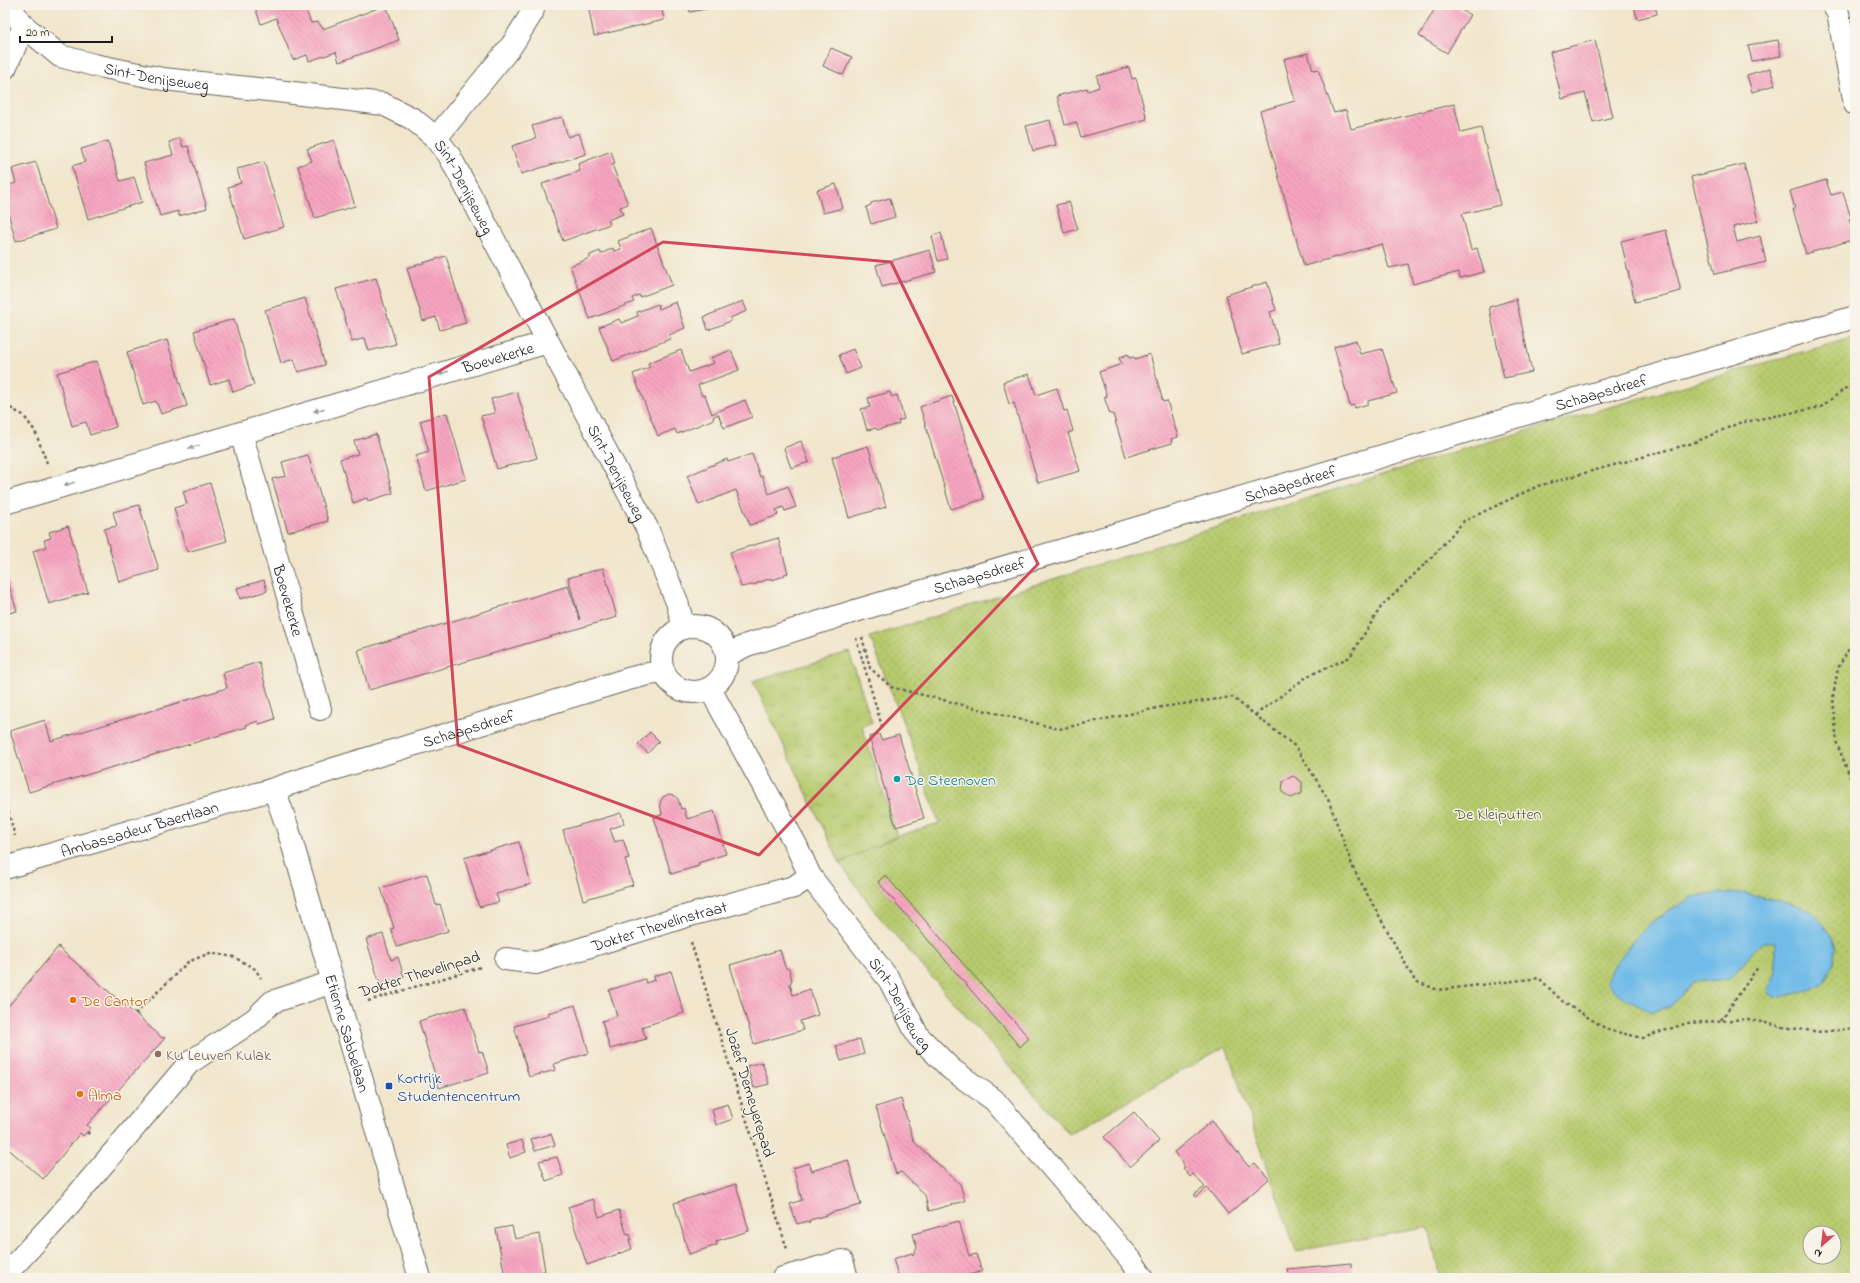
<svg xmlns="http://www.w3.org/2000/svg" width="1860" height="1283" viewBox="0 0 1860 1283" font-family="'Indie Flower',sans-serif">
<defs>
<pattern id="grass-tufts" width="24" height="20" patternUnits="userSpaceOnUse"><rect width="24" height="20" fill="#b7ca6e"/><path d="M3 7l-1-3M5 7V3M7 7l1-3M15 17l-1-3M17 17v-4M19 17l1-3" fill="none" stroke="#9dad5f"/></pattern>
<pattern id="park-dots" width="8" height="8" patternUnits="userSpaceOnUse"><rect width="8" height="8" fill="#b7ca6e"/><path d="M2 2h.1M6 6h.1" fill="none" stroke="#9dad5f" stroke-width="1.8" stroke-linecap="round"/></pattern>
<pattern id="building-back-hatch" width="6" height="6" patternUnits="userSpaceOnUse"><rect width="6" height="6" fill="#f7a4c0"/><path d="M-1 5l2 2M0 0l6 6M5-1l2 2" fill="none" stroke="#d38da4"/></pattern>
</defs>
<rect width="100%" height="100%" fill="#f7f3e8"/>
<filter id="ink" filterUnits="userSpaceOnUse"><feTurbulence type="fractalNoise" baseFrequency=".025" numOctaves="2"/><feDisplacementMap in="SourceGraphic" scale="8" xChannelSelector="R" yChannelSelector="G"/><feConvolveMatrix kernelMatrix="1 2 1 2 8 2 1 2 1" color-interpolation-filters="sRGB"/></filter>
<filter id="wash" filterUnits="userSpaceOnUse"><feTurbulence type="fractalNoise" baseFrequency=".012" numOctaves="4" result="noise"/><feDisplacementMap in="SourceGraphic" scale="16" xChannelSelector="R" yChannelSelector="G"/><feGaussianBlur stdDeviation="0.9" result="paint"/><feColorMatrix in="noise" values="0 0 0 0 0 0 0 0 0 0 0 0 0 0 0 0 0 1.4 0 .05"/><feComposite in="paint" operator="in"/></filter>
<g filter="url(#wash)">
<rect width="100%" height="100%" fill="#f1e6cc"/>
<polygon fill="url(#grass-tufts)" stroke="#6a7345" points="849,652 872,722 862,726 897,836 840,863 753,681"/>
<path fill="url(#park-dots)" stroke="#6a7345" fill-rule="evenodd" d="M 1855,337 L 1855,1278 L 1440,1278 L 1429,1227 L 1296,1251 L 1226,1046 L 1069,1134 L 875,912 L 840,863 L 897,836 L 939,823 L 914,751 L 870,637 L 1460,450 ZM 1810,1233 L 1834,1233 L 1834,1257 L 1810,1257 Z"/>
<path fill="#6fbbe8" stroke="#466c82" d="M 1719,893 L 1744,893 L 1782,901 L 1811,911 L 1830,933 L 1836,948 L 1832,965 L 1824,983 L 1808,991 L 1776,998 L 1768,992 L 1776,971 L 1776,942 L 1763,942 C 1750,952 1742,967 1730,979 L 1693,982 L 1671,1006 L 1651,1012 C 1636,1004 1615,996 1606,981 L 1613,968 L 1632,942 L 1652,922 L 1692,897 Z"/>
<g id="blocks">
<g fill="url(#building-back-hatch)">
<polygon points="254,5 304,5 311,23 318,22 323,29 386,5 399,40 339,62 336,52 309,61 307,55 293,60 276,18 261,24"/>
<polygon points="588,5 661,5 664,20 594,36"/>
<polygon points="688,5 722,5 722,6 690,12"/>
<polygon points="1437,5 1453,5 1470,15 1447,53 1419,36"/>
<polygon points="1634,5 1655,5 1657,14 1637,19"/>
<polygon points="1595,40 1613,117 1593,122 1585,93 1562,99 1550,52"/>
<polygon points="1778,40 1781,56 1752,61 1748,45"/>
<polygon points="831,48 852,57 843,75 823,66"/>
<polygon points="1308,53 1313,70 1318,69 1334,113 1346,110 1351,129 1454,104 1461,133 1481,128 1500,205 1462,214 1471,250 1477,248 1484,272 1460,278 1459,272 1413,284 1408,264 1389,268 1382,244 1304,266 1260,111 1295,101 1284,59"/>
<polygon points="1129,67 1132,79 1136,78 1147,119 1081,137 1076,122 1065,125 1057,96 1087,88 1088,91 1099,87 1097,76"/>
<polygon points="1770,68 1775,85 1752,92 1747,75"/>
<polygon points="562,117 568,137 579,133 586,154 521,174 512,146 536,138 532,126"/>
<polygon points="1050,120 1056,145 1033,151 1026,126"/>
<polygon points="180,138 183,147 188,146 207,208 179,216 178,211 160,216 144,163 173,155 169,142"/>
<polygon points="334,140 355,206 315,218 298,166 312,161 307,149"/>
<polygon points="108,141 120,181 134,177 142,202 88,219 72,166 85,162 81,149"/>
<polygon points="611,151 615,164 612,165 628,204 620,207 623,214 608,220 610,224 563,241 542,184 580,171 578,164"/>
<polygon points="36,162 56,229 16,241 5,202 5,186 16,183 12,169"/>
<polygon points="264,162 284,227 244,239 228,187 241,183 237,169"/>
<polygon points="1744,164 1758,221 1733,227 1737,242 1760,236 1766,262 1715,274 1691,177"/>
<polygon points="1826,180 1831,195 1843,192 1851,218 1849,219 1855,239 1806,254 1793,209 1795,209 1790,191"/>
<polygon points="836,184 843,208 823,213 817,190"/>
<polygon points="890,198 895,217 871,224 866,207 871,205 871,203"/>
<polygon points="1069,202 1078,229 1064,233 1056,205"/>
<polygon points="651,228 672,285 640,297 639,295 632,298 634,302 590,319 570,266 590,258 590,255 600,251 601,254 613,248 614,251 621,249 618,241"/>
<polygon points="1666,230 1681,291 1635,302 1621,241"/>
<polygon points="941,233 947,259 938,261 932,236"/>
<polygon points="930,250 936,272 882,287 876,265"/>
<polygon points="446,256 466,323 440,330 436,317 423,321 407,268"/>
<polygon points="376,278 396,344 369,351 365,338 352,342 336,289"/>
<polygon points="1267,282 1276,310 1270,312 1279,344 1242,354 1226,295"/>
<polygon points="305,298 325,365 298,372 294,359 281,363 265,310"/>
<polygon points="1516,299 1532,372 1504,378 1489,307"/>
<polygon points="743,301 747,311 730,318 731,321 708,330 704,317"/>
<polygon points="676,302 685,328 669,335 670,339 613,361 599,327 619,319 621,323 638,316 637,312 658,304 659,309"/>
<polygon points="234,319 254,385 233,392 229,379 210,385 194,331"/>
<polygon points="167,340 187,406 161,414 156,401 143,405 127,352"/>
<polygon points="1356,340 1360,354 1382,349 1397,393 1368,401 1368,404 1355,408 1354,405 1350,406 1334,347"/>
<polygon points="853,349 861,368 846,374 839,355"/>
<polygon points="681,350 689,372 714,363 711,358 731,350 739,370 698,385 702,396 705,395 712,414 745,400 752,417 724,428 718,414 713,417 714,419 677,434 675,429 658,436 633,374 650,367 648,363"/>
<polygon points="1128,354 1129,358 1134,357 1135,359 1150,354 1163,402 1167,401 1178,437 1171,439 1172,443 1126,457 1113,414 1110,414 1104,397 1107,396 1099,372 1122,364 1119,358"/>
<polygon points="97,361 116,427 90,435 86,422 72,426 57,373"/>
<polygon points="1029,374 1036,395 1057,388 1064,411 1067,410 1073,431 1068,433 1080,471 1038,483 1014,403 1009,404 1003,382"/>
<polygon points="517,392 537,458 497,469 481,416 495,413 491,399"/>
<polygon points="890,392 892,397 897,395 904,419 898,421 899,424 877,430 876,428 867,430 861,409 870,407 868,398"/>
<polygon points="952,396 984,499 951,509 920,407"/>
<polygon points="447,413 466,479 426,491 416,456 429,452 420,421"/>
<polygon points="376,434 393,493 368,501 367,498 353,503 340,459 358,454 354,441"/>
<polygon points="801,441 809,462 791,468 784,448"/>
<polygon points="868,446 886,507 849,518 832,457"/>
<polygon points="752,454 760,477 762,476 769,494 788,486 796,507 785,511 783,507 776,510 778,515 750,525 736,490 699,505 687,476 727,459 728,462"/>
<polygon points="308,455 328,521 288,532 272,479 286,476 282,462"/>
<polygon points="210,483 227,541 187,552 174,508 187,504 183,491"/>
<polygon points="139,505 159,570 119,582 104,529 117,526 113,512"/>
<polygon points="68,526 88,592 49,604 33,551 46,547 44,540 51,538 49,532"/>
<polygon points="778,538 788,573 784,574 784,576 772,580 772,578 757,583 757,584 741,587 730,552"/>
<polygon points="603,568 617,617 369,690 358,650 568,586 580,620 568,578"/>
<polygon points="5,572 17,611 5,614"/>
<polygon points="264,580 267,591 240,599 237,588"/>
<polygon points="259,662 275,719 259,724 258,721 246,725 247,727 29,792 10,731 45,720 51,741 227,688 223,673"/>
<polygon points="650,732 659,741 648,753 638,744"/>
<polygon points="879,734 881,740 899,735 924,818 896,827 869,737"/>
<polygon points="1293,776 1302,782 1302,793 1291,798 1282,792 1283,781"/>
<polygon points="669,794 673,795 678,799 681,809 684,808 687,819 714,811 726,854 698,863 699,866 671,874 654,817 662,815 660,803 663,797"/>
<polygon points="621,813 624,824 610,829 615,842 623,839 629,858 625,859 633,885 583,900 563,830"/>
<polygon points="519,842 531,884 496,894 499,902 479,907 464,858"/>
<polygon points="427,874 436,905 440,904 448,931 397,947 391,929 394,928 381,888"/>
<polygon points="885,875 1029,1038 1020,1047 878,882"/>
<polygon points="383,934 391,960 398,957 404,977 380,984 366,939"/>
<polygon points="59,946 59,948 84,970 86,970 85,971 135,1014 139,1015 138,1016 162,1038 163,1037 165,1038 87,1125 91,1128 83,1136 80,1133 43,1179 5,1146 5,1010"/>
<polygon points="780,950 785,967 789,969 792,980 790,984 793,995 810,989 818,1015 800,1021 803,1030 754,1044 730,965"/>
<polygon points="671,971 684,1013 642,1027 646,1039 610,1049 602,1021 617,1016 609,990 645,979 646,983 655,980 654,976"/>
<polygon points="575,1005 589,1053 554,1064 556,1070 529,1077 514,1026 549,1016 548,1013"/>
<polygon points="465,1007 479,1052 482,1051 489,1073 439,1088 419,1021"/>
<polygon points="860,1039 864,1054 841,1061 836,1046"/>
<polygon points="762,1062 769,1084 754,1088 747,1066"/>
<polygon points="901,1099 914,1142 960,1184 965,1201 929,1211 925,1195 901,1172 896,1174 876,1107"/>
<polygon points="728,1104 733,1119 716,1125 712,1109"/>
<polygon points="1134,1112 1159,1141 1130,1167 1104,1137"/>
<polygon points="1212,1121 1249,1167 1255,1163 1269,1179 1228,1214 1207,1188 1196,1197 1194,1195 1205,1187 1193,1174 1190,1177 1183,1168 1185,1167 1174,1152"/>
<polygon points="551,1134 555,1145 535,1151 531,1139"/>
<polygon points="522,1140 526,1152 510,1158 506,1145"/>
<polygon points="557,1157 563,1175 546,1181 539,1161"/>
<polygon points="848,1160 861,1205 830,1213 830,1214 810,1220 809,1223 808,1221 797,1224 790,1204 802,1200 793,1168 809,1163 812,1171"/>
<polygon points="736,1184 749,1231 716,1241 717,1245 689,1254 674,1203"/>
<polygon points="593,1199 599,1217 619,1210 627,1235 630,1234 631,1240 629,1240 632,1249 587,1265 568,1207"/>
<polygon points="959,1221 969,1256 976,1254 982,1271 960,1278 899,1278 893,1259 912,1253 913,1255 917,1248 913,1234"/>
<polygon points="512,1226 515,1239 539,1234 545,1271 532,1274 533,1278 501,1278 505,1277 496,1229"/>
<polygon points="1351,1263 1352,1278 1288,1278 1287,1269"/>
</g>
</g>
</g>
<g filter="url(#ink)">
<use href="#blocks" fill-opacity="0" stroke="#67635a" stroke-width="1"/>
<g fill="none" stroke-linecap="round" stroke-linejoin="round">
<g stroke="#67635a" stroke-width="24">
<g id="minor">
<path id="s1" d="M 8,5 L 24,26 L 60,56 L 94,65 L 163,79 L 277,91 L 383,104 L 413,119 L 436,138 L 449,155 L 647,528 L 677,602 L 684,628"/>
<polyline points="1833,5 1838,13 1855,104"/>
<polyline points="5,68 24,26"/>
<polyline points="436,138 512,45 532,13 534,5"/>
<path id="s2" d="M 241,433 L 320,709"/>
<path id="s3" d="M 5,503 L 548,342"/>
<circle cx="694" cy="659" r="33"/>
<path id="s4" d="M 727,655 L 747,645 L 855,611 L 1855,317"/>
<path id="s5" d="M 710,689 L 796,845 L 810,876 L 890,981 L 918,1036 L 951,1069 L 994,1100 L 1131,1260 L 1143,1278"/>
<path id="s6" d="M 274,789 L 288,829 L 420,1278"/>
<path id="s7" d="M 5,868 L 274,789 L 337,768 L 628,679 L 648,674 L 664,672"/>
<path id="s8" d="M 506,959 L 536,963 L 683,917 L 794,887 L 810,876"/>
<polyline points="5,1275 56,1220 189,1063 255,1019 272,1002 333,982"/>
<polyline points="783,1278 842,1261 847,1278"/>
</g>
</g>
<g stroke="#67635a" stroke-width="2.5" stroke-dasharray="3 3" stroke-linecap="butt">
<polyline points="5,405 23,415 35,431 47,463"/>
<polyline points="862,637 870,668 891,687 1059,729 1162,707 1232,697 1296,747 1328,799 1354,870 1415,981 1438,990 1539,978 1562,1001 1608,1030 1643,1038 1687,1023 1748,1019 1783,1027 1821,1032 1855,1028"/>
<polyline points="856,638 883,730"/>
<polyline points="1855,639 1838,668 1833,697 1837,744 1855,789"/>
<polyline points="1255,715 1308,676 1350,657 1381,607 1432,557 1464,521 1538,486 1693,443 1739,423 1821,407 1855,381"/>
<polyline points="5,800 15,836"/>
<polyline points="691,942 787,1249"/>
<polyline points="368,1001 481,967"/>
<polyline points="135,1014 188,962 210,953 234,957 255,969 261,978"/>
<polyline points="1721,1020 1758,967"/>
<polyline points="87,1132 91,1136"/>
</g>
<use href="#minor" stroke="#fff" stroke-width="22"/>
</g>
<defs><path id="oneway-solid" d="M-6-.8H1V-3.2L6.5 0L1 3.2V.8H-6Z"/></defs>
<g fill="#999">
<use href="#oneway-solid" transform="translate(443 373) rotate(164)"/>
<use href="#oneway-solid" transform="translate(319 410) rotate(164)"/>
<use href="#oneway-solid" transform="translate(194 447) rotate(164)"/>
<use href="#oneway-solid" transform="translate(69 484) rotate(163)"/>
</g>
</g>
<path fill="none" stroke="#d1495b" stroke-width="3" stroke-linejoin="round" d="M 663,242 L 891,262 L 1038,564 L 759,855 L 458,745 L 429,377 Z"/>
<circle fill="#0f9aa8" stroke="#f7f3e8" stroke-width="1.5" cx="897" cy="779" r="4"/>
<g fill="#e8710a" stroke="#f7f3e8" stroke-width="1.5">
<circle cx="73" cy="1000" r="4"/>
<circle cx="80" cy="1094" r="4"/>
</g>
<circle fill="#8d6e63" stroke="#f7f3e8" stroke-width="1.5" cx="158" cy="1054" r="4"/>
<rect fill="#1a4fb4" stroke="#f7f3e8" stroke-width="1.5" x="385" y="1082" width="8" height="8" rx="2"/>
<g text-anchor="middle" stroke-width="3" stroke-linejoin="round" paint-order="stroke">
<g font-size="16" fill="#1c1c1c" stroke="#f7f3e8">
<text dy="6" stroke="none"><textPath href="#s1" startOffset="172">Sint-Denijseweg</textPath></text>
<text dy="6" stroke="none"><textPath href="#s1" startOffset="520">Sint-Denijseweg</textPath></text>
<text dy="6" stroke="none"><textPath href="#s3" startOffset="514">Boevekerke</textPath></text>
<text dy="6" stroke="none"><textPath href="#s4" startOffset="913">Schaapsdreef</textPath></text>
<text dy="6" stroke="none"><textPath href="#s1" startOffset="844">Sint-Denijseweg</textPath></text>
<text dy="6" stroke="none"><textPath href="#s4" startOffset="589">Schaapsdreef</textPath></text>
<text dy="6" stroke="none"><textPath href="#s4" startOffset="265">Schaapsdreef</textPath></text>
<text dy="6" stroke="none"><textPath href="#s2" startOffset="174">Boevekerke</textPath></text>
<text dy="6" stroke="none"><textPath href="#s7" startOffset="484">Schaapsdreef</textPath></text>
<text dy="6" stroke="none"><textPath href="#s7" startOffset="140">Ambassadeur Baertlaan</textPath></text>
<text dy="6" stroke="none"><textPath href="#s8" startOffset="159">Dokter Thevelinstraat</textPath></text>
<text transform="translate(419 973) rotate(-17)" y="6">Dokter Thevelinpad</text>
<text dy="6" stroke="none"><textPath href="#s5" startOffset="369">Sint-Denijseweg</textPath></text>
<text dy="6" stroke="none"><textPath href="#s6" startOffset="255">Etienne Sabbelaan</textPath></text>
<text transform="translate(751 1092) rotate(73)" y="6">Jozef Demeyerepad</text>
</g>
<g font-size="16" fill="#0d838f" stroke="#f7f3e8" text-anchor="start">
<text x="905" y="785">De Steenoven</text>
</g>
<g font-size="16" fill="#525939" stroke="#f7f3e8">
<text x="1498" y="819">De Kleiputten</text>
</g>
<g font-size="16" fill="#c56008" stroke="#f7f3e8" text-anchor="start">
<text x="81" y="1006">De Cantor</text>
<text x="88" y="1100">Alma</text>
</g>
<g font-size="16" fill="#785e54" stroke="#f7f3e8" text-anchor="start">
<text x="166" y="1060">KU Leuven Kulak</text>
</g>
<g font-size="16" fill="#164399" stroke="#f7f3e8" text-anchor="start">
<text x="397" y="1083">Kortrijk<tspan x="397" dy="18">Studentencentrum</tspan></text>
</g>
</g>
<rect width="1860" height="1283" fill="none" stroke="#f7f3e8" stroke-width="20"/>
<g transform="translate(1822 1245) rotate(208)"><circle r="19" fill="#f7f3e8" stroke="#9f9d96"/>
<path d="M0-3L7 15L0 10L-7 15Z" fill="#d1495b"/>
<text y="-6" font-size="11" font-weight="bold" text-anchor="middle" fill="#1c1c1c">N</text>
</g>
<path d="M20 36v6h92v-6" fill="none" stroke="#1c1c1c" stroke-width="2"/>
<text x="26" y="36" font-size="12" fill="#1c1c1c" stroke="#f7f3e8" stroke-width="3" paint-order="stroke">20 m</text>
</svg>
